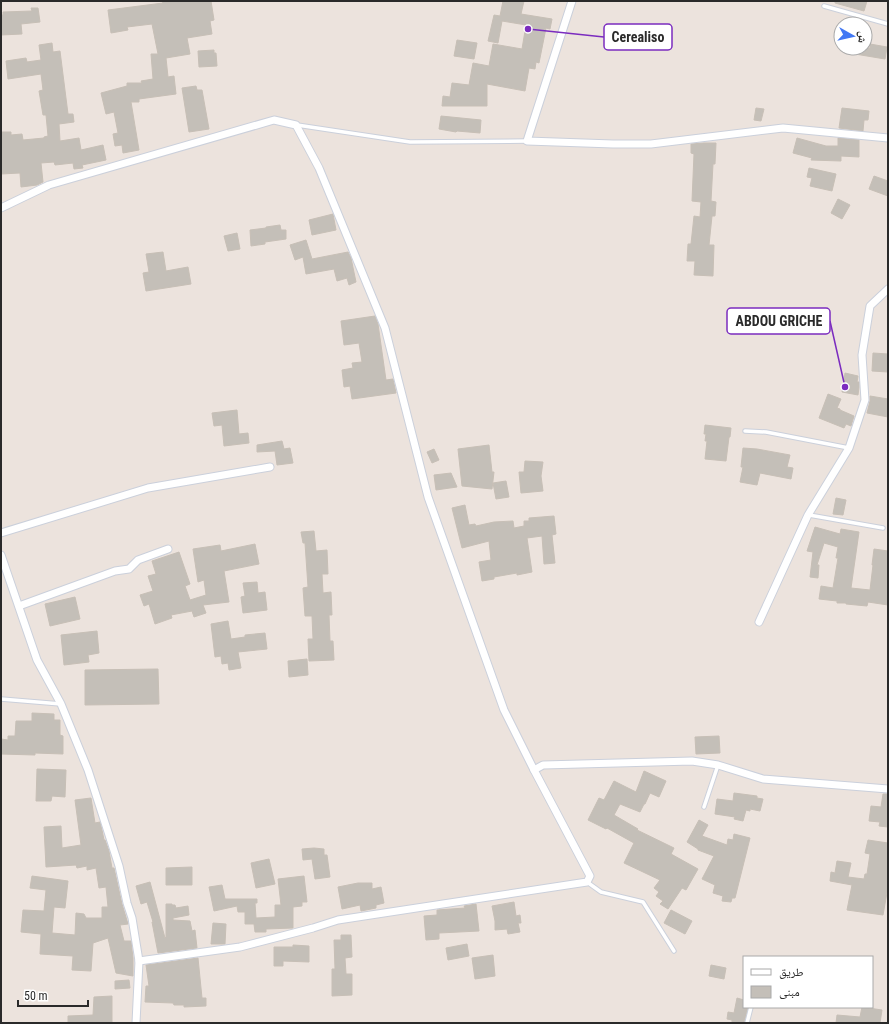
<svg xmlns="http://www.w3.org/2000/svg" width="889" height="1024" viewBox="0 0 889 1024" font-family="'Roboto Condensed','Noto Naskh Arabic',sans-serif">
<rect width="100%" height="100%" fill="#ece3dd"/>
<g fill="#c4bfb8" stroke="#c7bfb6">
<polygon points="162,1 211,1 214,20 210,21 212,34 187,38 190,54 166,58 168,77 174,76 176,94 139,99 139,102 131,102 139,150 123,153 122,145 115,146 113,134 118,133 114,112 106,114 101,93 127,86 127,83 142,83 141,81 153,79 151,54 158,54 152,24 127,27 128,30 111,33 108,10 163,3"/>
<polygon points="503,1 524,1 521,14 552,19 550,29 546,28 539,63 536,62 535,69 529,68 525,91 487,84 487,106 442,106 443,96 450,97 452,83 469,85 473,63 489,66 493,44 522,49 526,25 502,21 498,43 488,41 494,15 500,16"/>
<polygon points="835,1 867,1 864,11 835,3"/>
<polygon points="31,8 38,8 40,22 21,24 22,34 1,35 1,15 3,15 3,12 32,11"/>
<polygon points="457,40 477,43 474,59 454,56"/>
<polygon points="52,43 53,52 60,51 68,114 73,114 74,122 59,124 60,141 79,138 81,150 103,145 106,160 82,165 83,168 74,169 73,163 55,165 54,162 41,163 43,182 37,185 21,187 20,173 1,174 1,132 11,132 11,135 22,134 23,140 44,138 44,137 48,136 46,115 43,115 39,91 43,90 41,74 8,79 6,61 26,58 27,62 41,60 39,45"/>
<polygon points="870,44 887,47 885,59 843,52 843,48 870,48"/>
<polygon points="214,50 214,53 216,53 217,66 199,67 198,51"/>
<polygon points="196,86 197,90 202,90 209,129 189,132 182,88"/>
<polygon points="756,108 764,109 761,121 754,120"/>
<polygon points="842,108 869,111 868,120 864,120 863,131 839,128"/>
<polygon points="441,116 481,120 480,133 457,131 456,132 439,129"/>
<polygon points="797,138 826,146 838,146 838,138 859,140 859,157 841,156 841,161 811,160 812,158 793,153"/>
<polygon points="704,143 716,143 715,164 713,164 711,201 716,202 715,216 712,216 709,245 714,245 713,276 694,275 695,261 687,261 688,244 691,244 694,216 700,217 701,202 692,201 694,154 691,153 691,144"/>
<polygon points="809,168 836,174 832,191 810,186 812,178 807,177"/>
<polygon points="874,176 888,181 888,196 869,189"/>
<polygon points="838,199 850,205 842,219 831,213"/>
<polygon points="333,214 336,230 312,235 309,220"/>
<polygon points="280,225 281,230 286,230 286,239 265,242 265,244 251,246 250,230 266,228 266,227"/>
<polygon points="237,233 240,249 228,251 224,236"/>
<polygon points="306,240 312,259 348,252 351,258 356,282 349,285 347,278 337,281 334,269 306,274 303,257 295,260 290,245"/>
<polygon points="163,252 166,271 188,267 191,284 146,291 143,273 149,272 146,254"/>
<polygon points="375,316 378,324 386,380 393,379 396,393 352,399 350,386 344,387 342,370 353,368 352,363 362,362 359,343 344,345 341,321"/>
<polygon points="873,353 888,354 888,372 872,371"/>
<polygon points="845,373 858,376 857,382 859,382 859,387 858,395 842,392"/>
<polygon points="828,394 841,399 837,408 840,409 840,410 854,416 851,426 846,424 844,428 819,418"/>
<polygon points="870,396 888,399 888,417 867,413 870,401"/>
<polygon points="237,410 239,434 248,433 249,443 224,446 222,425 214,426 212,413"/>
<polygon points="705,425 731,428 730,437 729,437 726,461 705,459 707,441 705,441 706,434 704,434"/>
<polygon points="282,441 284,449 290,448 293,463 277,465 275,451 257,452 257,445"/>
<polygon points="489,445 492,472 494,472 492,489 462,486 458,449"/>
<polygon points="743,448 757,449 790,455 787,467 793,468 791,479 760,473 757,485 740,482 743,467 741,467"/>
<polygon points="434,449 439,460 432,463 427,452"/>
<polygon points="525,461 543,462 541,476 543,491 521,493 519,472 524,472"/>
<polygon points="451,473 457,487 436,490 434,475"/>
<polygon points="506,481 509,497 496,499 493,483"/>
<polygon points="836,498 846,500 843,515 833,514"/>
<polygon points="465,505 469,525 475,524 476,526 494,522 513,521 514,528 524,526 524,521 529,521 529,518 554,516 556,534 552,535 555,563 544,564 542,536 527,538 532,572 517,575 517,573 494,577 494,579 482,581 479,562 491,560 489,541 462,548 452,508"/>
<polygon points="815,527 840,534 841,529 859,532 851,588 870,590 873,565 872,565 874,549 888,551 888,605 868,602 867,606 846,604 846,603 837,603 837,601 819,599 821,586 833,588 838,558 836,558 838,547 824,543 817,565 819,565 818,578 810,577 813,552 807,551"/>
<polygon points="314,531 316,551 327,550 328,574 322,574 323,593 331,592 332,615 329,615 330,641 333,641 334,660 309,661 308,639 313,639 312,616 305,616 303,588 308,587 305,543 303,543 301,532"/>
<polygon points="255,544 259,564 224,571 229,602 203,605 206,613 194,617 192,611 171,615 172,618 155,624 149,604 144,606 140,595 153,591 148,576 156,574 152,561 179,552 190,584 185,586 190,600 206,595 204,580 198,582 193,549 220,545 221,551"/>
<polygon points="257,582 258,593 265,592 267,610 243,613 241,597 245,596 243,583"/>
<polygon points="75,597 80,619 50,626 45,604"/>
<polygon points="228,621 231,639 245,637 245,635 265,633 267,649 238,652 241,668 229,670 228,663 222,664 221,656 215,657 211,624"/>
<polygon points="97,631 99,653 88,655 89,662 64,665 61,635"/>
<polygon points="307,659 308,675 289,677 288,661"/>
<polygon points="158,669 159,704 85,705 85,670"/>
<polygon points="32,713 54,714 54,720 60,720 60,735 63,736 63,754 35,753 35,755 1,754 1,739 8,740 8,736 15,736 16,721 32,721"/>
<polygon points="719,736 720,753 696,754 695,737"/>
<polygon points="37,769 66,770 65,797 52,796 51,801 36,801"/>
<polygon points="644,771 666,781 659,797 650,793 645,804 644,804 640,812 620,804 614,815 638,829 637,830 674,848 671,854 698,869 686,890 682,888 668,909 660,904 663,901 656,896 659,892 654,888 660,880 624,863 634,843 607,828 606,829 588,820 599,798 604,800 614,781 636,792"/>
<polygon points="734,793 757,796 757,798 763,799 760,811 750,809 750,811 746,810 743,821 734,819 735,817 715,814 717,799 733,801"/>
<polygon points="883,794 888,794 888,827 879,826 880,822 869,821 871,806 881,807"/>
<polygon points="91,798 95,823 100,822 102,830 104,840 105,840 109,851 112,868 114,868 122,904 128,924 120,925 124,941 131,941 133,958 133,976 116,973 108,938 93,943 91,971 72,970 73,956 40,954 41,934 21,932 23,910 44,911 46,890 30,888 32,876 68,881 65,908 54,907 52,933 75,935 76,913 84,914 86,918 102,918 102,907 108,907 106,887 99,888 96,868 87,870 87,866 77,868 76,865 46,867 44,827 61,826 62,848 81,845 75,800"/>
<polygon points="699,820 708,825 702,836 727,845 728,839 733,840 734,834 750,838 735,898 732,898 731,902 722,901 723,896 713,893 715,885 702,879 714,856 698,850 698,849 687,842"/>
<polygon points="868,840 888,843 888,887 883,915 847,910 852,885 830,881 831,872 835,873 837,861 851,863 848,877 864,879 865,874 867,874 870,854 865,853"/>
<polygon points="314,848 324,849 324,855 327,855 330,877 315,879 312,859 303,860 302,849"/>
<polygon points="269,859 275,884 256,888 251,863"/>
<polygon points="192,867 192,885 166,885 166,868"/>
<polygon points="304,876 307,902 302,902 302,906 293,907 293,928 266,929 266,932 255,932 254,924 245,924 245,912 238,912 237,906 214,911 209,887 222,885 225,899 257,899 257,903 255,903 256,918 275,917 275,905 281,905 278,879"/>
<polygon points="150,882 165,938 166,937 166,904 172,904 172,905 175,905 176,908 188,906 189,915 173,918 173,920 190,921 192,931 195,930 197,948 158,953 152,922 153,922 147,902 141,904 136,886"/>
<polygon points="358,883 372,883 372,889 381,887 384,903 376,905 376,908 361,911 360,905 342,909 338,887"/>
<polygon points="514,902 516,916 520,915 521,923 518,923 520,932 508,934 507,929 495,930 495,921 492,906"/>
<polygon points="476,904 479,931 439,933 439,939 426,940 424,916 437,915 437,910 465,908 464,906"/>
<polygon points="671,910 692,921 685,934 664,923"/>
<polygon points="213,923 226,924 225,944 211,944"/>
<polygon points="341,935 351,935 352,957 345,958 346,974 352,974 352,995 332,996 332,969 335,969 334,940 341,940"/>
<polygon points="467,944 469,956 448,960 446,948"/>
<polygon points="293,945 309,946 309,962 283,961 283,966 274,966 274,947 293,947"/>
<polygon points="493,955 495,976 475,979 472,958"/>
<polygon points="198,958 202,998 206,998 206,1006 184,1007 184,1005 174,1005 173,1003 145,1002 146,986 149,986 146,965"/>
<polygon points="711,965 726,968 724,979 709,976"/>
<polygon points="129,980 130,988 115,989 115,981"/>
<polygon points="112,996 112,1023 68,1023 68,1016 93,1015 94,997"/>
<polygon points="737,998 744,1000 744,1007 748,1007 744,1023 732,1023 732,1020 727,1019 728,1012 734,1013"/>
<polygon points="862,1007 882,1010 880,1023 836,1023 837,1015 860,1017"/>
</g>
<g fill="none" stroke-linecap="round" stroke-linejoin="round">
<g stroke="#cbd0db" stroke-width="5.5">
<g id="lane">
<polyline points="824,6 888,24"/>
<polyline points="297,125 410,142 527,141"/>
<polyline points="745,431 766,432 849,448"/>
<polyline points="809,515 883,528"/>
<polyline points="1,699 61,704"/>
<polyline points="704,807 718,765"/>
<polyline points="587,882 601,892 643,902 674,951"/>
<polyline points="747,1023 751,1007"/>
</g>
</g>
<g stroke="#cbd0db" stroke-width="9">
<g id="street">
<polyline points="572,1 527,141 613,144 651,144 783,128 888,138"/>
<polyline points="1,208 49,185 274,120 296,125 319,168 385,328 428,497 504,710 534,770"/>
<polyline points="1,533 148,488 270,467"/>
<polyline points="1,555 37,660 61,704 88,770 119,866 127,903 132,918 139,961 136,1023"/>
<polyline points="19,606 115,571 129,569 138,560 168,549"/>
<polyline points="759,622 808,515 849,448 865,400 862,355 870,306 888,289"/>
<polyline points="139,961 240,947 313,928 338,920 587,882 590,876 534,770 543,765 692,761 718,765 763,779 888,789"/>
</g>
</g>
<use href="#lane" stroke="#fff" stroke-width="3.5"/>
<use href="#street" stroke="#fff" stroke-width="7"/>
</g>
<path fill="none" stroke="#7b2cbf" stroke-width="1.5" d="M528 29L604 37M845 387L830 321"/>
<g fill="#7b2cbf" stroke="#fff" stroke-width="1.5">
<circle cx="528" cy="29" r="4"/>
<circle cx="845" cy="387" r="4"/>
</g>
<g fill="#fff" stroke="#7b2cbf" stroke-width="1.5">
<rect x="604" y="24" width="68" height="26" rx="4"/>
<rect x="727" y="308" width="103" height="26" rx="4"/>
</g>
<g font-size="14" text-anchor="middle" font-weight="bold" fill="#2a2a2a">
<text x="638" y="42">Cerealiso</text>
<text x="779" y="326">ABDOU GRICHE</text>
</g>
<rect width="889" height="1024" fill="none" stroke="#2a2a2a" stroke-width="4"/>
<rect x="743" y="956" width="130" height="52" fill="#ffffff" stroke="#aaaaaa"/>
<rect x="751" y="969" width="20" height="6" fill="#ffffff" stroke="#aaaaaa"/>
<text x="779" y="976" font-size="12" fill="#2a2a2a">طريق</text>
<rect x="751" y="986" width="20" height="12" fill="#c4bfb8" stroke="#aaaaaa"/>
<text x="779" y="996" font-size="12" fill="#2a2a2a">مبنى</text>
<g transform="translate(853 36) rotate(98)"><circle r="19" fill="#ffffff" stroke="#aaaaaa"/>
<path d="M0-3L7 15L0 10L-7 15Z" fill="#4278f4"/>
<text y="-6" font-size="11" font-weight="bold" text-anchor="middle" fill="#2a2a2a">ش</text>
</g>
<path d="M18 1000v6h70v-6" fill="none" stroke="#2a2a2a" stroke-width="2"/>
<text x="24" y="1000" font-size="12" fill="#2a2a2a" stroke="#ffffff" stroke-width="3" paint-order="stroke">50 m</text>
</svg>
